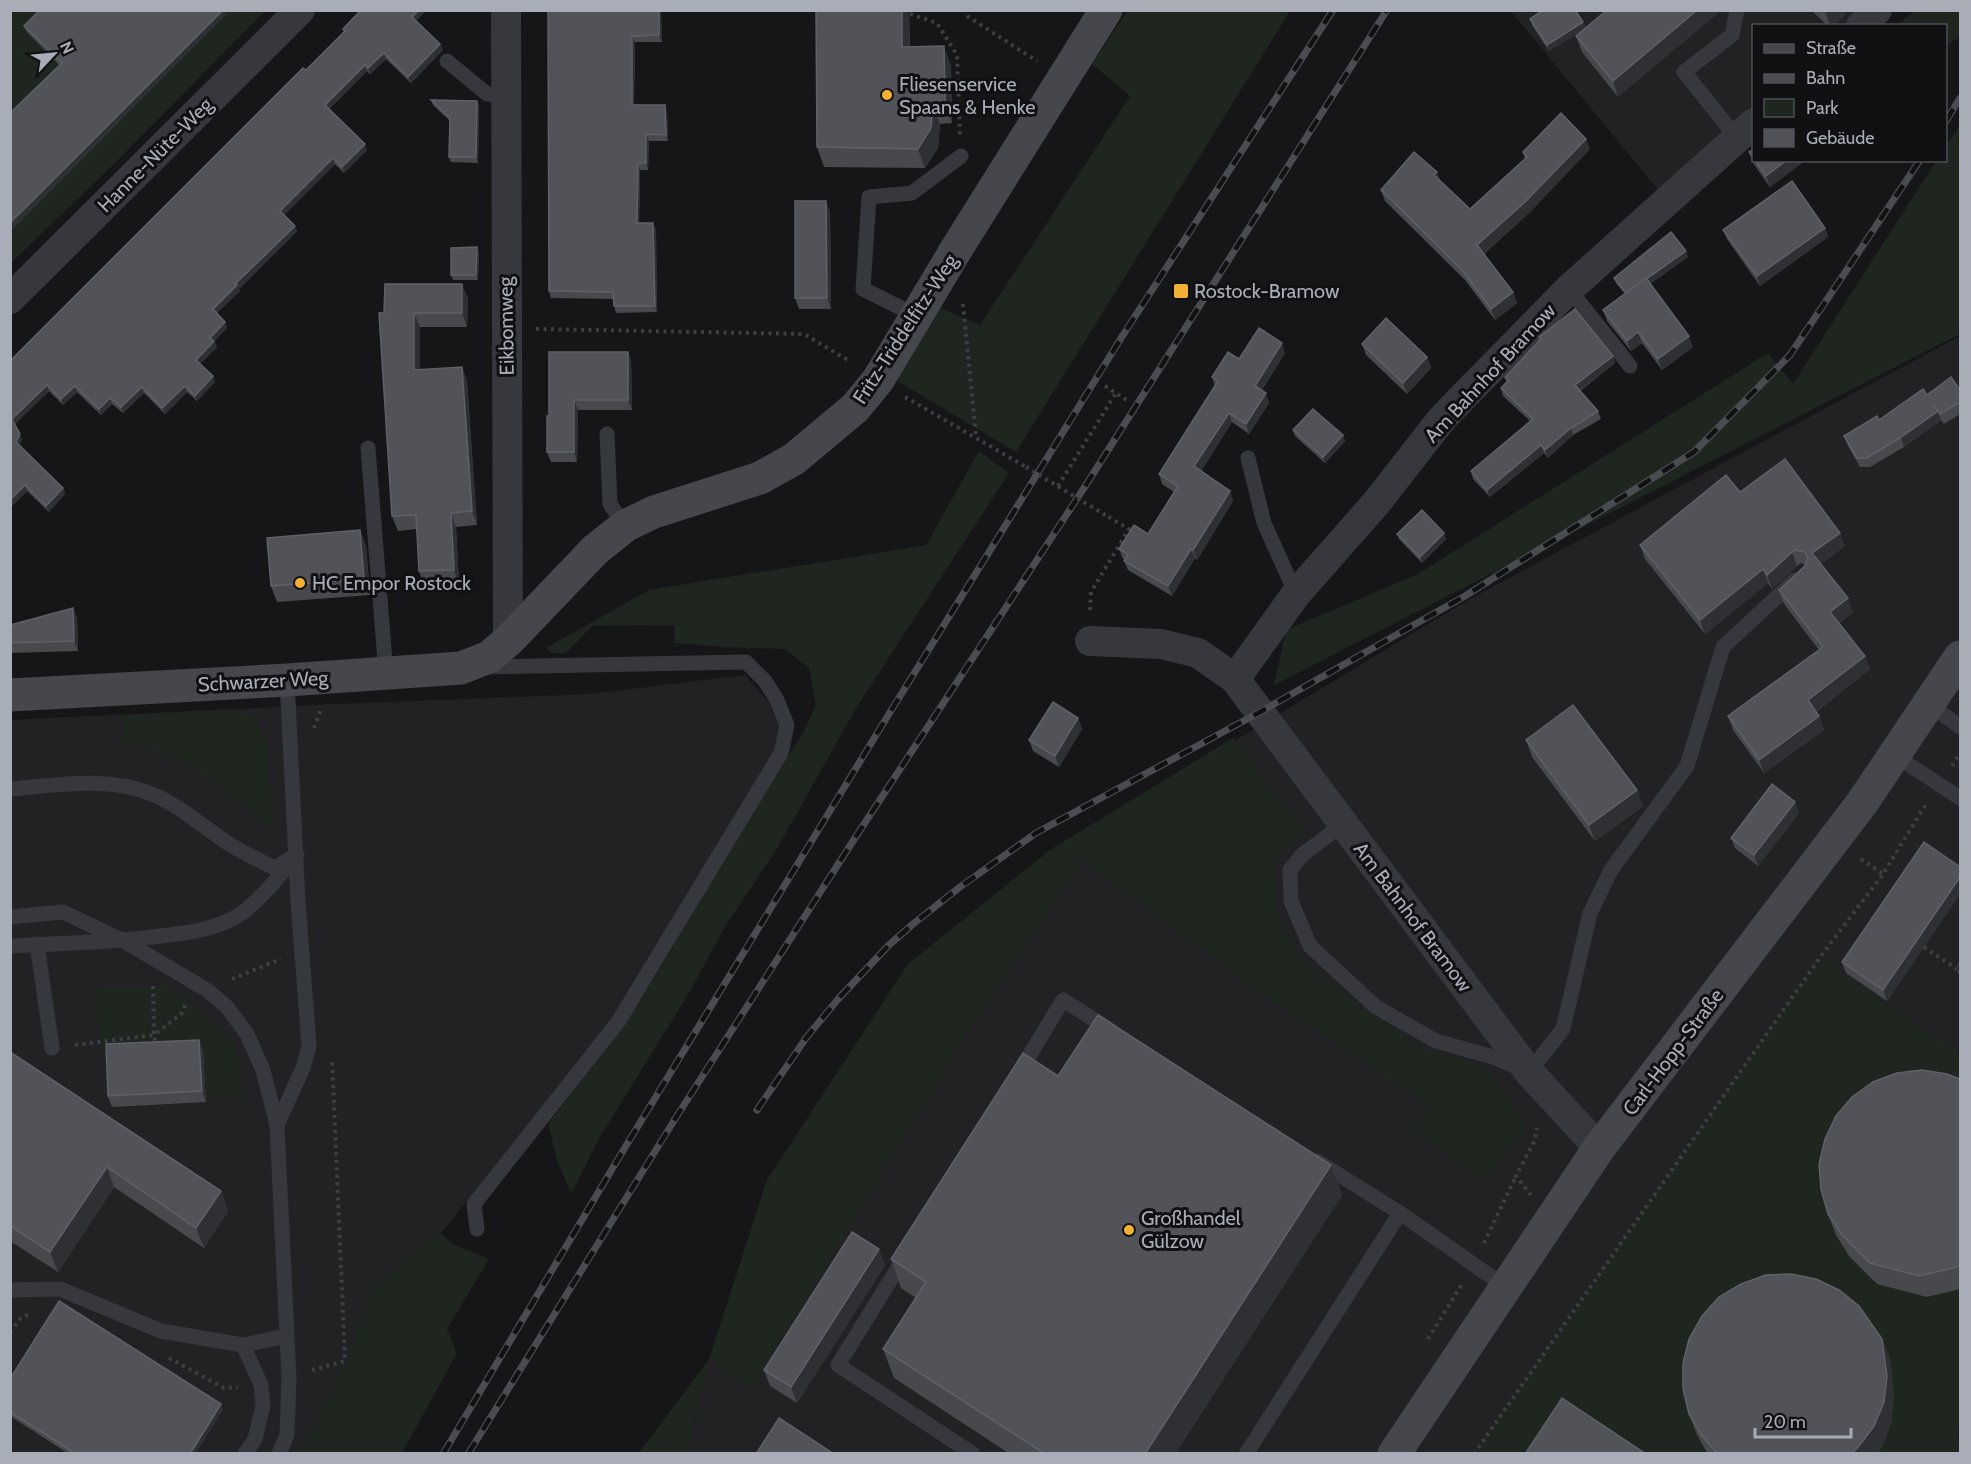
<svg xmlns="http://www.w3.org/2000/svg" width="1971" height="1464" viewBox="0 0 1971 1464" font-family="Cabin,sans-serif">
<rect width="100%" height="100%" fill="#161618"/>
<g fill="#222225">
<polygon points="1511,11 1863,11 1848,25 1754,26 1753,111 1658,190"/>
<polygon points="1960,336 1960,1453 685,1454 709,1359 1080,834 1468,600"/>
<polygon points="745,675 770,704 783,733 776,752 613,1016 389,1299 315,1453 11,1454 11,720 336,704 590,694"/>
</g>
<g fill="#1e261f">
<polygon points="1915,10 1960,11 1960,37 1946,45 1946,26 1898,25"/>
<polygon points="11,11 265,11 114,164 11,263"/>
<polygon points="1127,11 1290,11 1016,452 894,379 936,306 980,325 1130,96 1092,64"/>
<polygon points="1960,124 1960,334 1274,685 1286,630 1418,574 1768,353 1793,384 1936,161 1946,160 1946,146"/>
<polygon points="979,451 1009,473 858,705 775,852 723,930 692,988 600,1137 571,1194 557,1160 548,1124 614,1039 663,964 734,840 804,731 816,705 809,668 785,649 722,647 674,643 675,625 592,626 566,653 552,653 546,648 649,590 926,545"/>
<polygon points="231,709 255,717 268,747 273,830 209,777 171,756 122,741 122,715"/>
<polygon points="1233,738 1305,833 1274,856 1277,913 1305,965 1421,1048 1485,1065 1528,1127 1483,1181 1415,1130 1430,1107 1273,1001 1082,859 994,989 751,1388 710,1359 685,1453 638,1454 709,1359 767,1180 908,964 1050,850"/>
<polygon points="1821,956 1927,1035 1960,1050 1960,1421 1955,1430 1960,1434 1960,1453 1474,1454"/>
<polygon points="168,986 235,1042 244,1096 213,1096 206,1102 203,1051 165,1053 164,1040 147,1041 148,1053 110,1055 99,1043 96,987"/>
<polygon points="437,1231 453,1244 489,1259 447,1329 457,1353 402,1453 298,1453 309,1436 345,1367 372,1290 400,1267"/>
</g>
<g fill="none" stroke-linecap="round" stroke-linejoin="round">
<g stroke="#3d3f44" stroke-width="4" stroke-dasharray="3 4.5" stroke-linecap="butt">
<polyline points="910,14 937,23 957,55 960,135"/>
<polyline points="967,16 1037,61"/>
<polyline points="963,304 976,436"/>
<polyline points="536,329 804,334 851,362"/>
<polyline points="1105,386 1128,401"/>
<polyline points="905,397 1026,467"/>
<polyline points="1058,486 1116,393"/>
<polyline points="1090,610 1091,592 1129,529 1107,516"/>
<polyline points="314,728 321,709"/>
<polyline points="1952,766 1960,753"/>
<polyline points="1861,859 1883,874"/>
<polyline points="1924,947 1957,969"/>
<polyline points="1960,964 1957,969 1960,972"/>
<polyline points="232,979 281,959"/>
<polyline points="153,986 154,1035 181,1014 186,1003"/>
<polyline points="75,1045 154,1035 155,1041"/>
<polyline points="1531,1195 1516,1176 1534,1142 1537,1128"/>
<polyline points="1484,1243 1516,1176"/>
<polyline points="10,1332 21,1318 29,1314"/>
<polyline points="1428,1339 1462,1284"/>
<polyline points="169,1358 224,1388 238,1387"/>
<polyline points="312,1370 345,1361 332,1058"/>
<polyline points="1474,1454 1821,956 1883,874 1926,804"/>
</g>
<g stroke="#37383d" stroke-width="15">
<polyline points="1737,10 1732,35 1684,72 1737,138"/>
<polyline points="447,61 487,94 505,95"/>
<polyline points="1569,289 1630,366"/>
<polyline points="917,316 863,289 869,197 912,193 961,156"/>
<polyline points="607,434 610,504 625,526"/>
<polyline points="368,448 386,674"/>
<polyline points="1248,458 1264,523 1296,594"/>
<polyline points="1929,704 1960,727"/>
<polyline points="1894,755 1960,798"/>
<path d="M 10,789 C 57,785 107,776 152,794 C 179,805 202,826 226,842 C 241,852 259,860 275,868 L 289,859"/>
<polyline points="1343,824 1302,855 1290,870 1291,901 1310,946 1376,1007 1436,1041 1493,1057 1529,1072 1563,1029 1590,913 1611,870 1687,766 1723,647 1795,580"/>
<polyline points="10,917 63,912 124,941 207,990 227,1007 247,1034 263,1070 277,1125 287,1336 243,1345 161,1331 60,1289 10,1290"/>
<polyline points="37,944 52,1048"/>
<path d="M 10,946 C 58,943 105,943 152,937 C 180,934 211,931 236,917 C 258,903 281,875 297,854"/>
<polyline points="1018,1074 1063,1000 1112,1031"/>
<polyline points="277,1125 303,1068 309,1046 298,901 287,680"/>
<polyline points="1317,1161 1400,1213 1506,1287"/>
<polyline points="477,1229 474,1204 618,1022 781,753 787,725 777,700 765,681 746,662 483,667"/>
<polyline points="906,1255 838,1365 973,1454"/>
<polyline points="243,1345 261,1385 263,1405 255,1439 245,1454"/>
<polyline points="279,1454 287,1435 289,1378 287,1336"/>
<polyline points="1246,1454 1400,1213"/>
</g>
<g stroke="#37383d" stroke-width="30">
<path d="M 506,10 C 505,221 507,431 508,641"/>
<polyline points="1861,26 1877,10"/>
<polyline points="10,299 300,10"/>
<polyline points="1090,641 1161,644 1198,653 1235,679 1529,1072 1599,1148"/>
<polyline points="1235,679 1296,594 1377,502 1441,420 1463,397 1569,289 1754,123"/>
</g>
<g stroke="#45474d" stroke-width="33">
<polyline points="10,695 287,680 461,668 489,657 508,641 595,550 625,526 654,512 760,478 794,459 855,408 878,380 957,248 1106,10"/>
<polyline points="1394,1454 1599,1148 1862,803 1960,657"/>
</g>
<g stroke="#4a4c52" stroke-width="7">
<g id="rail">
<polyline points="1946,121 1960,98"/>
<polyline points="757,1110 806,1038 839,998 889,945 913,924 960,887 1036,833 1260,712 1465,596 1694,452 1790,355 1920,160"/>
<polyline points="443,1454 621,1154 884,722 1123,335 1333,10"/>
<polyline points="468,1454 675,1119 853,841 1084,488 1387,10"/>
</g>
</g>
<use href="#rail" stroke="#111113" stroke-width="4.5" stroke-dasharray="14" stroke-linecap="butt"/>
<polyline stroke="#3d3f44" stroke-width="4" stroke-dasharray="3 4.5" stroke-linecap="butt" points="1026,467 1107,516"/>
</g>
<g fill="#47494d">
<polygon points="231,10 59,65 27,32 24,26"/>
<polygon points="361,10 426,10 416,21 440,44 443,50 411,83 386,59 370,74 367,71 329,109 367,150 344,173 335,164 284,215 297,231 239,289 240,291 217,313 227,328 214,341 217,347 200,364 213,376 215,382 197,401 187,392 165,414 144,393 123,413 112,404 101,415 77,392 63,405 49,391 15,424 22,440 19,445 63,488 65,494 49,512 27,491 10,508 10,361 306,70 344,32 343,29"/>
<polygon points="548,10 661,10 662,42 635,42 634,105 667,112 668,141 649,141 648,170 640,170 639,223 656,229 657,312 616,313 614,306 614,299 551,298 549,291"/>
<polygon points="816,10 909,10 910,47 951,65 952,123 940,124 938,148 925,168 824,167 817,147"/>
<polygon points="1607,10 1618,97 1582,52 1576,36"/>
<polygon points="1811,10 1848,10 1835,26 1828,26"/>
<polygon points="1530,19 1583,22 1586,28 1549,51 1532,25"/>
<polygon points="431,100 477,101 479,106 478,163 451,162 449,157 450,121 433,105"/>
<polygon points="1590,149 1530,212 1484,254 1513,292 1517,303 1495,320 1465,280 1385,201 1381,190 1437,172 1440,181 1470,209 1525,159 1523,152"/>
<polygon points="1754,149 1754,160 1806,160 1770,187 1753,163 1749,152"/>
<polygon points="830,212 831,309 799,309 795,298"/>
<polygon points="1825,228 1828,237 1760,286 1727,239 1723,230"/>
<polygon points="477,247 479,253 478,280 453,280 451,275"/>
<polygon points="1688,257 1650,284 1693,347 1662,370 1642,343 1631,351 1607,321 1603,310 1625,294 1616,283 1614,278"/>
<polygon points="468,298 467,327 420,327 420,370 462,367 467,381 477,525 456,527 459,584 424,586 419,571 417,529 398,531 392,516 384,313"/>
<polygon points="1539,337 1613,356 1615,363 1580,391 1598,411 1601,419 1573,435 1548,458 1544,453 1490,497 1473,479 1471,471 1530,421 1503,396 1501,388 1507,382 1505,377 1541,340"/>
<polygon points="1362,344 1427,357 1431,368 1407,394 1366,355"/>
<polygon points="628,352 631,361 632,410 578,410 577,462 551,462 547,452 549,416"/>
<polygon points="1285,353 1262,390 1269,403 1249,434 1232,422 1201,471 1230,491 1233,501 1197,560 1195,558 1172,596 1128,570 1124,561 1125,560 1123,559 1119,549 1148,534 1174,492 1162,484 1159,474 1215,386 1212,377 1239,359"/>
<polygon points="1960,390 1960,414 1944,424 1941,420 1904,447 1870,467 1860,467 1848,446 1844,436 1879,420 1927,395"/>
<polygon points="1293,430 1343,435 1345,441 1325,463 1295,436"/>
<polygon points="1740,492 1845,546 1821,564 1853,612 1839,623 1865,656 1870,669 1816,712 1819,716 1824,730 1764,773 1733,730 1728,716 1819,650 1784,604 1779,590 1805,565 1801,563 1797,566 1772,589 1768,583 1705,634 1645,559 1640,545"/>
<polygon points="360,530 366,546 370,595 277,602 271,586"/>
<polygon points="1397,534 1446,539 1422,563 1399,539"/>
<polygon points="73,608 77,618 78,651 10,653 10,625"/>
<polygon points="1078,718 1082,729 1059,767 1033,751 1029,740"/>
<polygon points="1526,740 1637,790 1643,806 1595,841 1532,757"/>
<polygon points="1799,813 1758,866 1735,848 1731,838"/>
<polygon points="1960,867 1960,894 1887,1001 1846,973 1842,962"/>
<polygon points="199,1040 203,1051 206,1102 112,1107 108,1096"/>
<polygon points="10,1052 221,1191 228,1211 204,1248 114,1187 58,1272 10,1241"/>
<polygon points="1058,1076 1331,1165 1342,1195 1175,1454 1010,1454 894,1378 883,1349 916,1298 901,1288 891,1259"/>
<polygon points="1960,1079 1960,1289 1927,1297 1877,1284 1849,1256 1836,1235 1828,1214"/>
<polygon points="885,1265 797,1403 770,1386 764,1370"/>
<polygon points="1882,1339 1890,1359 1894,1397 1891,1423 1882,1447 1877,1454 1708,1454 1697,1435 1689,1414"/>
<polygon points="10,1379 221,1404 223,1409 195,1454 69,1454 10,1416"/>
</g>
<g fill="#2f3033">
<polygon points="223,10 231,10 10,232 10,223"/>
<polygon points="419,10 426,10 414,23 412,17"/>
<polygon points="659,10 661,10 662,42 659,35"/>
<polygon points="902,10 909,10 910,66 902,47"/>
<polygon points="1697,10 1722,10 1618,97 1613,81"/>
<polygon points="1825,10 1848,10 1835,26 1830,26"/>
<polygon points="1583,22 1586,28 1549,51 1547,45"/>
<polygon points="632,36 635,42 634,111 632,105"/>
<polygon points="440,44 443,50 411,83 408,77"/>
<polygon points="944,46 951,65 952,123 945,103"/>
<polygon points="384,53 386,59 370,74 368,68"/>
<polygon points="365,65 367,71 327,110 325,105"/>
<polygon points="477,101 479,106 478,163 476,157"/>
<polygon points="933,104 940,124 938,148 925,168 918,149"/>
<polygon points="665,105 667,112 668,141 666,135"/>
<polygon points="646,134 649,141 648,170 646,163"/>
<polygon points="1586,139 1590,149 1530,212 1481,256 1477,245"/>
<polygon points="365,144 367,150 344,173 342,167"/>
<polygon points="333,158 335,164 282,217 280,211"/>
<polygon points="1787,160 1806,160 1770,187 1766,176"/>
<polygon points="638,163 640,170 639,229 637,223"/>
<polygon points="1437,172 1441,183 1434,175"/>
<polygon points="826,201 830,212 831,309 827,298"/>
<polygon points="653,223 656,229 657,312 655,306"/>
<polygon points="295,226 297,231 239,289 240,291 215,315 213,309 236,283"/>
<polygon points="1825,228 1828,237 1760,286 1757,276"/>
<polygon points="477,247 479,253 478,280 476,275"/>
<polygon points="1686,251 1688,257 1629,299 1627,294"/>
<polygon points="462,284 468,298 467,327 462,313"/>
<polygon points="1513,292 1517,303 1495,320 1491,309"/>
<polygon points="414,313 420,327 420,384 414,370"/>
<polygon points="225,322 227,328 214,341 217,347 198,366 196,360 210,338"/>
<polygon points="1638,332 1642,343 1631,351 1627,341"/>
<polygon points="1689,336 1693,347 1662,370 1658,359"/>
<polygon points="1282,343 1285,353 1258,396 1255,386"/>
<polygon points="628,352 631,361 632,410 628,400"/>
<polygon points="1613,356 1615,363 1577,392 1575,385"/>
<polygon points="1427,357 1431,368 1407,394 1403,383"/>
<polygon points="462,367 467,381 477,525 472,511"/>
<polygon points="213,376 215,382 197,401 195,396"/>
<polygon points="47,385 49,391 14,425 12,419"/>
<polygon points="75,386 77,392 63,405 61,399"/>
<polygon points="185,386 187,392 165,414 162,408"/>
<polygon points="142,387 144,393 123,413 121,407"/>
<polygon points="1266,393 1269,403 1249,434 1246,424"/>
<polygon points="110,398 112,404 101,415 99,409"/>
<polygon points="574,400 578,410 577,462 574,452"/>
<polygon points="1938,411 1941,420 1904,447 1901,437"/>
<polygon points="1229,413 1232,422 1198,476 1194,466"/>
<polygon points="1571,428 1573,435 1548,458 1545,450"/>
<polygon points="20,434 22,440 18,448 16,442"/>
<polygon points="1343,435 1345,441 1325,463 1323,457"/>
<polygon points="1541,445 1544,453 1490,497 1487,490"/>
<polygon points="25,485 27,491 10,508 10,500"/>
<polygon points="63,488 65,494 49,512 46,506"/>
<polygon points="1230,491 1233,501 1197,560 1193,550"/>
<polygon points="451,513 456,527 459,584 454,570"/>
<polygon points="360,530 366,546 370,595 364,579"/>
<polygon points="1444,533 1446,539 1422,563 1420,557"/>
<polygon points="1840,533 1845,546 1817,567 1812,553"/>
<polygon points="1191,549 1195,558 1172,596 1168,586"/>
<polygon points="1792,552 1797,566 1772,589 1767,575"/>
<polygon points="1763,569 1768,583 1705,634 1700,620"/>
<polygon points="1848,598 1853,612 1835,625 1830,612"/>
<polygon points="73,608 77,618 78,651 74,641"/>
<polygon points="1865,656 1870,669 1813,714 1808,700"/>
<polygon points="1819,716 1824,730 1764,773 1759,760"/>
<polygon points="1078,718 1082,729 1059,767 1055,756"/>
<polygon points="1637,790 1643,806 1595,841 1589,825"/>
<polygon points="1795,802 1799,813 1758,866 1754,855"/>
<polygon points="1960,877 1960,894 1887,1001 1883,990"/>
<polygon points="199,1040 203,1051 206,1102 202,1091"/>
<polygon points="1331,1165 1342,1195 1175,1454 1145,1454"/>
<polygon points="107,1167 114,1187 58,1272 50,1252"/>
<polygon points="221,1191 228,1211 204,1248 196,1228"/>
<polygon points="879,1249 885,1265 797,1403 791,1387"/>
<polygon points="1882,1339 1890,1359 1894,1397 1891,1423 1882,1447 1877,1454 1851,1454"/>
<polygon points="221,1404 223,1409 195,1454 190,1454"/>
</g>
<g fill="#525359" stroke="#5f6168" stroke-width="1.5">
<polygon points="40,10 223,10 10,223 10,113 62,63 24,26"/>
<polygon points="361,10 419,10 412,17 440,44 408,77 384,53 368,68 365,65 325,105 365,144 342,167 333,158 280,211 295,226 236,283 237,285 213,309 225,322 210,338 214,341 196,360 213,376 195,396 185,386 162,408 142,387 121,407 110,398 99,409 75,386 61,399 47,385 12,419 20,434 16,442 63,488 46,506 25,485 10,500 10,361 303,68 306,70 345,31 343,29"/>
<polygon points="548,10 659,10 659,35 632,36 632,105 665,105 666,135 646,134 646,163 638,163 637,223 653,223 655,306 614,306 613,292 549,291"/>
<polygon points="816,10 902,10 902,47 944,46 945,103 933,104 931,128 918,149 817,147"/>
<polygon points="1543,10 1575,10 1583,22 1547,45 1530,19"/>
<polygon points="1607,10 1697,10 1613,81 1576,36"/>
<polygon points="431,100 477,101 476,157 449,157 450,118"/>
<polygon points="1561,113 1586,139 1526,201 1477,245 1513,292 1491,309 1461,269 1381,190 1414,152 1437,172 1434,175 1470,209 1527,157 1523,152"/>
<polygon points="1754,149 1754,158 1749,152"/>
<polygon points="1755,160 1787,160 1766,176"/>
<polygon points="1792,181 1825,228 1757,276 1723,230"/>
<polygon points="795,201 826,201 827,298 795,298"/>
<polygon points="1671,232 1686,251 1626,293 1614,278"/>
<polygon points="477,247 476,275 451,275 451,248"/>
<polygon points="1646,278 1689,336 1658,359 1638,332 1627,341 1603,310"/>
<polygon points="385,284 462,284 462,313 414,313 414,370 462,367 472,511 451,513 454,570 419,571 416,515 392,516 379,313 384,313"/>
<polygon points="1575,309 1613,356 1575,385 1598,411 1571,428 1545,450 1541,445 1487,490 1471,471 1533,419 1501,388 1508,381 1505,377 1541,339 1539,337"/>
<polygon points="1386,318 1427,357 1403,383 1362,344"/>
<polygon points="1259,328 1282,343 1255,386 1266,393 1246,424 1229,413 1194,466 1230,491 1193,550 1191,549 1168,586 1124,561 1128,554 1119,549 1134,525 1148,534 1178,486 1159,474 1218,381 1212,377 1228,352 1239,359"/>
<polygon points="549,352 628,352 628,400 574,400 574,452 547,452 547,416 549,416"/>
<polygon points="1951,377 1960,390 1960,402 1940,414 1934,405 1938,411 1901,437 1867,458 1857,458 1844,436 1877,416 1879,420 1923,389 1927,395"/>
<polygon points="1313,409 1343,435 1323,457 1293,430"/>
<polygon points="1785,459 1840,533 1812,553 1848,598 1830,612 1865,656 1808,700 1819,716 1759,760 1728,716 1823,647 1779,590 1805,566 1808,558 1805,552 1796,550 1792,552 1767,575 1763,569 1700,620 1640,545 1726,475 1740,492"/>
<polygon points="1422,510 1444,533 1420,557 1397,534"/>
<polygon points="360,530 364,579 271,586 267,538"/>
<polygon points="73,608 74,641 10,643 10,625"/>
<polygon points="1053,702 1078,718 1055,756 1029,740"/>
<polygon points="1573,705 1637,790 1589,825 1526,740"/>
<polygon points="1772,784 1795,802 1754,855 1731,838"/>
<polygon points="1924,842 1960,867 1960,877 1883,990 1842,962"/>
<polygon points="1098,1015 1331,1165 1145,1454 1045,1454 883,1349 926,1282 891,1259 1023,1053 1058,1076"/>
<polygon points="199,1040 202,1091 108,1096 106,1044"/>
<polygon points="10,1052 221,1191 196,1228 107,1167 50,1252 10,1226"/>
<polygon points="1922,1070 1947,1074 1960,1079 1960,1265 1957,1267 1919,1276 1870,1263 1842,1235 1828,1214 1821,1189 1819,1164 1825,1139 1836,1116 1852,1097 1873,1082 1897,1073"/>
<polygon points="852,1232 879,1249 791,1387 764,1370"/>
<polygon points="1791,1274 1816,1279 1839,1290 1859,1306 1882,1339 1887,1376 1884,1402 1874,1426 1859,1446 1851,1454 1718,1454 1702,1436 1689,1414 1683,1389 1683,1363 1689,1339 1702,1316 1719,1297 1741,1284 1766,1275"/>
<polygon points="59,1301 221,1404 190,1454 76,1454 10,1412 10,1379"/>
<polygon points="1562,1398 1646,1454 1525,1454"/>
<polygon points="779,1418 834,1454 756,1454"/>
</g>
<g fill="#f2b134" stroke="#111113" stroke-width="2">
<circle cx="887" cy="95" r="6"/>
<rect x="1173" y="283" width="16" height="16" rx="3"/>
<circle cx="300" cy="583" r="6"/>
<circle cx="1129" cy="1230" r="6"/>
</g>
<g text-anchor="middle" stroke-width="6" stroke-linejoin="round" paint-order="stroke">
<g font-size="20" fill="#a8adb8" stroke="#111113" text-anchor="start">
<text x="899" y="91">Fliesenservice<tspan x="899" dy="23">Spaans &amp; Henke</tspan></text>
<text x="1194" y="298">Rostock-Bramow</text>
<text x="312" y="590">HC Empor Rostock</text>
<text x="1141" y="1225">Großhandel<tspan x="1141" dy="23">Gülzow</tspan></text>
</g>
<g font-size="20" fill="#a8adb8" stroke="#111113">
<text transform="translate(155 155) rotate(-45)" y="7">Hanne-Nüte-Weg</text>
<text transform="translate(506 326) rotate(-91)" y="7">Eikbomweg</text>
<text transform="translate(905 329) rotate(-57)" y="7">Fritz-Triddelfitz-Weg</text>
<text transform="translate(1490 373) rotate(-47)" y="7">Am Bahnhof Bramow</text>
<text transform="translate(263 681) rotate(-3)" y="7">Schwarzer Weg</text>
<text transform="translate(1413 917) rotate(53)" y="7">Am Bahnhof Bramow</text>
<text transform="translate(1673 1052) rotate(-53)" y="7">Carl-Hopp-Straße</text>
</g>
</g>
<rect width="1971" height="1464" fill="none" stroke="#a8adb8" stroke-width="24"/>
<rect x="1752" y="24" width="195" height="138" fill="#111113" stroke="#4d4f55" stroke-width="1.5"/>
<rect x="1764" y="44" width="30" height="9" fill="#45474d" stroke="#4d4f55" stroke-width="1.5"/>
<text x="1806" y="54" font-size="18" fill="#a8adb8">Straße</text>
<rect x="1764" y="74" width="30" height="9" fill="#4a4c52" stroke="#4d4f55" stroke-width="1.5"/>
<text x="1806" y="84" font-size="18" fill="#a8adb8">Bahn</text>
<rect x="1764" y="99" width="30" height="18" fill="#1e261f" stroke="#4d4f55" stroke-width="1.5"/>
<text x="1806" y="114" font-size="18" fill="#a8adb8">Park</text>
<rect x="1764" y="129" width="30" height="18" fill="#525359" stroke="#4d4f55" stroke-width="1.5"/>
<text x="1806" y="144" font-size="18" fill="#a8adb8">Gebäude</text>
<g transform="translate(54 54) rotate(64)" stroke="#111113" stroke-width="4.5" paint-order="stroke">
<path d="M0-4.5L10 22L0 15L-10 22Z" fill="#a8adb8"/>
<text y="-9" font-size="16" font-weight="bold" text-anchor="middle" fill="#a8adb8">N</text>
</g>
<path d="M1755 1428v9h96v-9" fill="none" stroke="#a8adb8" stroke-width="3"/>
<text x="1764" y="1428" font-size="18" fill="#a8adb8" stroke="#111113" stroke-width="4.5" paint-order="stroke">20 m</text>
</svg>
